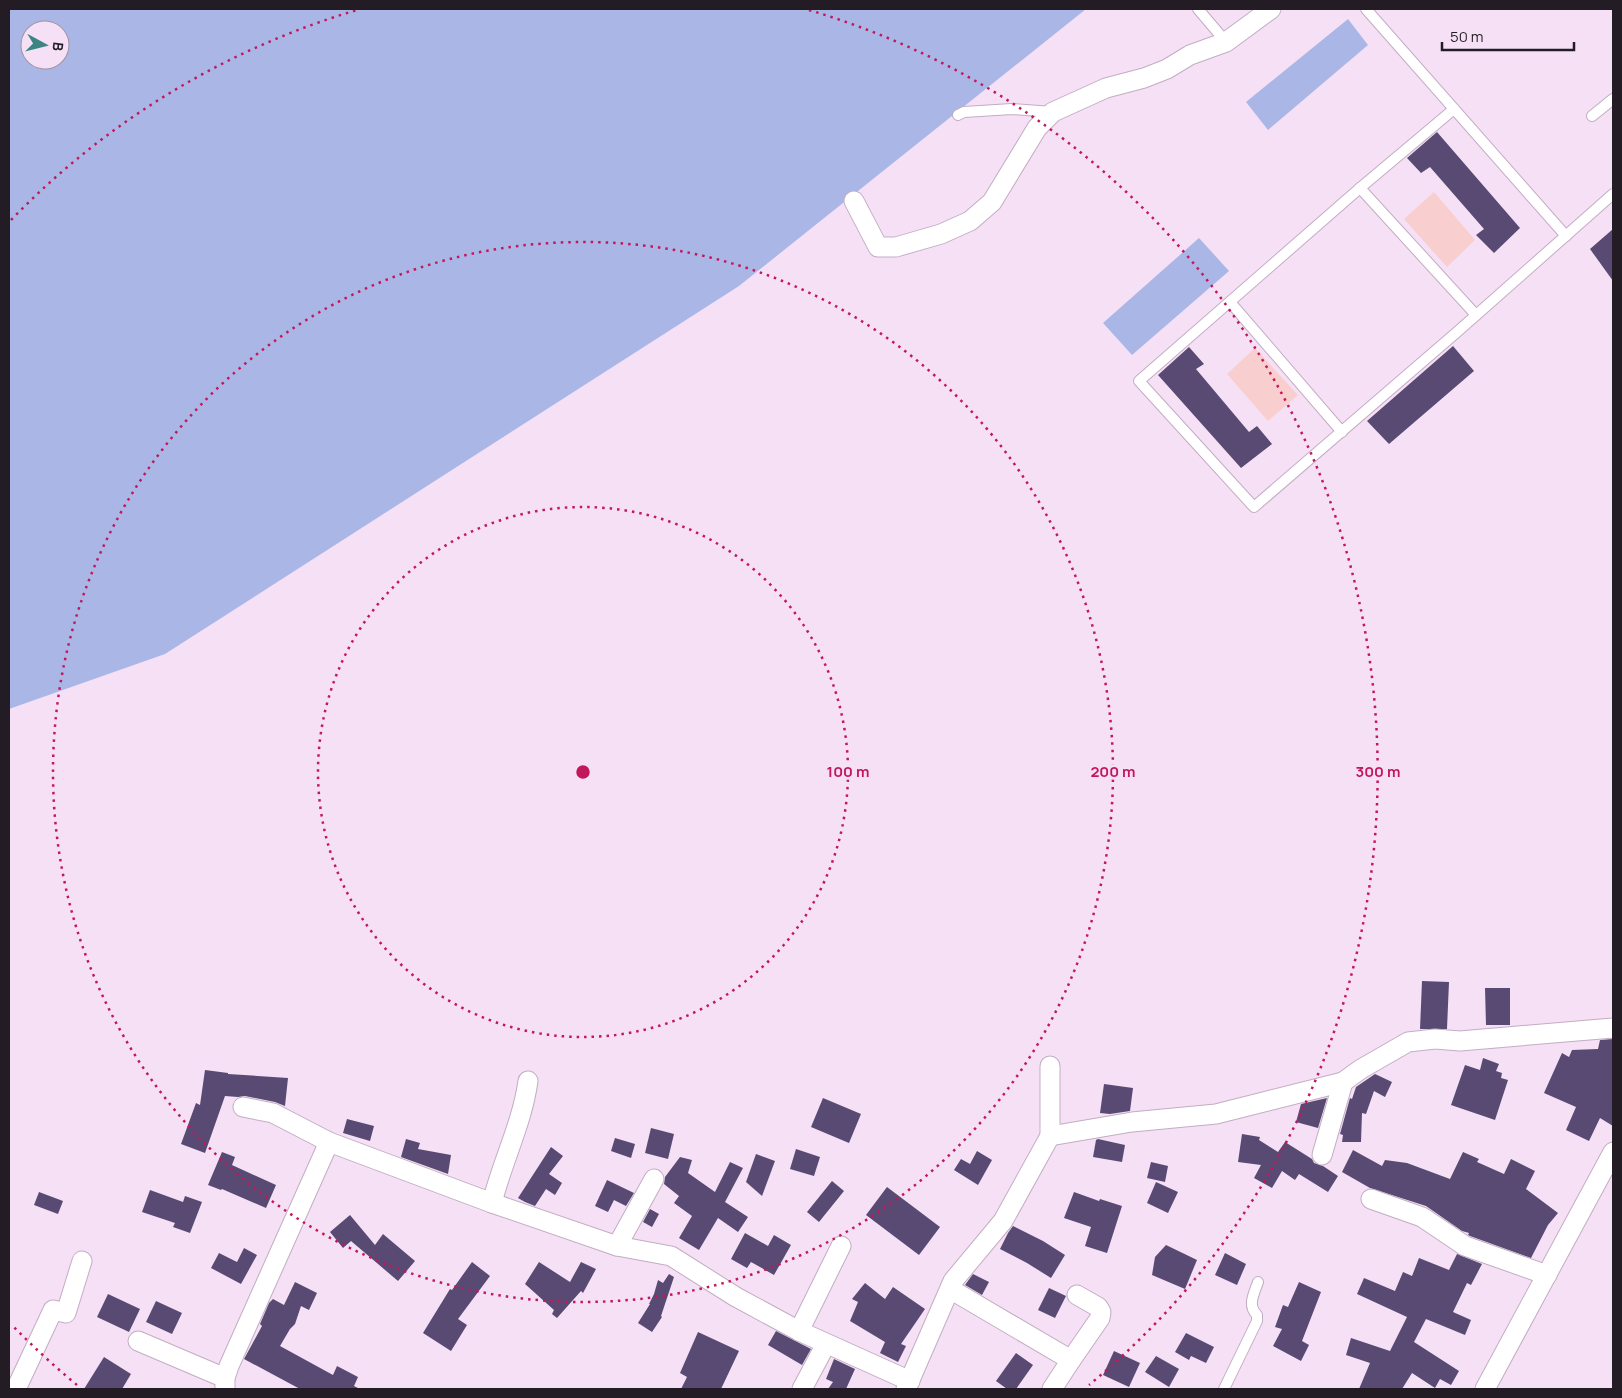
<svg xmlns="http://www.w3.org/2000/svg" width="1622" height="1398" viewBox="0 0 1622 1398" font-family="Manrope,sans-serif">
<rect width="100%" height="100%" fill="#f6e0f6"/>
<g fill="#f9cece">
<polygon points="1434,192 1475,240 1447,267 1404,219"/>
<polygon points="1255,348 1298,395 1268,421 1227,374"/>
</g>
<g fill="#aab7e6" fill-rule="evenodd">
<path d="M 9,9 L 1086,9 L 739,286 L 165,654 L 9,709 ZM 30,30 L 60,30 L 60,60 L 30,60 Z"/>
<polygon points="1348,19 1368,45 1268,130 1246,102"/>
<polygon points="1199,238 1229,271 1132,355 1103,323"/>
</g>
<g fill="#584a73">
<polygon points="1437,132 1520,228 1494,253 1476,235 1484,229 1430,167 1421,173 1407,158"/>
<polygon points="1613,229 1613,281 1590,249"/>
<polygon points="1453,346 1474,371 1389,444 1367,421"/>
<polygon points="1189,347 1204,364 1196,369 1249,432 1257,426 1272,444 1241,468 1158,375"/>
<polygon points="1422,981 1449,982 1447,1029 1420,1029"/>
<polygon points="1485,988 1510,988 1510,1025 1486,1025"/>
<polygon points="1613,1039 1613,1126 1600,1118 1589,1141 1566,1130 1576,1107 1544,1093 1562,1053 1569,1057 1572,1050 1598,1049 1600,1040"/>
<polygon points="1483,1058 1499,1064 1496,1071 1502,1073 1501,1078 1508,1080 1495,1120 1451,1105 1465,1065 1480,1070"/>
<polygon points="205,1070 228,1073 228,1074 288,1078 285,1106 275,1102 245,1096 238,1097 225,1096 205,1153 181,1144 196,1103 200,1105"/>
<polygon points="1375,1074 1392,1082 1385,1097 1374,1091 1366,1114 1362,1113 1361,1142 1342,1142 1343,1135 1340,1134 1350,1098 1352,1099 1356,1087"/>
<polygon points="1104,1084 1133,1088 1130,1111 1110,1114 1100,1113"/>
<polygon points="823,1098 861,1114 849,1143 811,1127"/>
<polygon points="1327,1098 1318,1128 1296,1122 1301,1104"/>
<polygon points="347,1119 374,1126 370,1141 343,1133"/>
<polygon points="651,1128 674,1134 668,1159 645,1153"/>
<polygon points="1242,1134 1260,1137 1259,1140 1278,1152 1285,1142 1312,1159 1314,1163 1323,1166 1338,1176 1328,1192 1299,1174 1295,1180 1282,1171 1272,1188 1254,1178 1261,1165 1238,1162"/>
<polygon points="615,1138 635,1144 631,1158 611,1151"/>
<polygon points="406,1139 420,1143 418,1149 451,1155 448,1174 401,1157"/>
<polygon points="1098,1139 1125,1145 1122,1162 1093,1157 1096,1140"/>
<polygon points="551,1147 563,1156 549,1174 562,1183 555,1195 546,1189 535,1206 525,1202 518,1198"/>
<polygon points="796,1149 820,1157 814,1176 790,1169"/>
<polygon points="1353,1150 1382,1166 1385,1160 1407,1163 1450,1179 1463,1152 1479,1159 1477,1162 1504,1174 1511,1159 1535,1171 1526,1189 1558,1213 1548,1225 1531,1258 1470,1236 1468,1235 1469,1233 1462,1231 1426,1206 1370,1188 1342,1172"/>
<polygon points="977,1151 992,1160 978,1185 954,1170 961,1159 970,1164"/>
<polygon points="222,1152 235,1157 232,1165 276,1185 266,1208 222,1189 221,1190 208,1185"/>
<polygon points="756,1154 775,1161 762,1196 746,1182"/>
<polygon points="680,1157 692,1160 688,1173 715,1192 730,1162 743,1168 725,1202 748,1217 738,1232 718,1218 699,1250 679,1238 692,1216 674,1203 679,1196 664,1184 665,1177"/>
<polygon points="1151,1162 1168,1166 1165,1182 1147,1178"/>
<polygon points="607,1180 634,1193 626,1206 614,1200 608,1212 595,1206"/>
<polygon points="832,1181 844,1191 819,1222 807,1212"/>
<polygon points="1156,1182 1178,1192 1168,1213 1147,1203"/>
<polygon points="887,1187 940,1227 919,1255 866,1215"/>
<polygon points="150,1190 183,1202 185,1196 202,1202 190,1233 173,1227 175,1223 142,1212"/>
<polygon points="39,1192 63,1201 58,1214 34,1205"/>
<polygon points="1074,1192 1099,1201 1100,1199 1122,1206 1107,1253 1085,1246 1091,1227 1064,1218"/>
<polygon points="650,1209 659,1214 652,1227 643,1222"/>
<polygon points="350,1215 375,1245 383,1234 415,1261 398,1281 351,1241 343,1248 330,1232"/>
<polygon points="1013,1226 1043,1241 1065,1255 1051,1278 1027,1263 1000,1249 1008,1233"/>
<polygon points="745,1233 768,1246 774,1235 791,1245 774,1275 751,1262 747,1268 731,1259"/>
<polygon points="1166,1245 1197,1260 1185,1289 1152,1275 1155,1257"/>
<polygon points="244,1248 257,1255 241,1284 211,1268 219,1253 237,1262"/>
<polygon points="1225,1253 1246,1264 1237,1285 1215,1275"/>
<polygon points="1457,1254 1482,1264 1471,1285 1467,1283 1453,1312 1471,1320 1465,1335 1426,1319 1414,1342 1459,1371 1451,1385 1440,1379 1435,1388 1412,1373 1402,1389 1359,1389 1370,1363 1346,1355 1351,1338 1390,1351 1407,1317 1357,1294 1364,1278 1395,1291 1403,1272 1412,1276 1419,1258 1449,1270"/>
<polygon points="472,1262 490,1276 458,1319 467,1325 451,1351 423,1333 450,1289 452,1290"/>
<polygon points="539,1262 570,1282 581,1262 596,1269 583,1293 581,1291 557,1318 552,1314 554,1310 525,1284"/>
<polygon points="669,1274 674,1277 661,1316 662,1317 652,1332 638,1323 650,1304 649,1304 654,1294 658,1280 663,1283"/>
<polygon points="973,1274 989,1282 982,1295 965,1285"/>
<polygon points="295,1282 317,1293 309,1310 301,1306 295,1324 290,1329 280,1346 333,1375 337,1366 358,1377 354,1386 360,1389 300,1389 244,1359 262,1326 260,1324 269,1303 273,1299 284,1305"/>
<polygon points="1299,1282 1321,1292 1302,1341 1309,1345 1301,1361 1273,1346 1282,1329 1275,1327 1283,1305 1288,1307"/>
<polygon points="865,1283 885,1299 893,1287 925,1309 901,1344 906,1346 898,1362 880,1353 885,1342 850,1321 858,1302 852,1299"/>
<polygon points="1049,1288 1066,1296 1055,1318 1038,1310"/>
<polygon points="108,1294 140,1309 129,1332 97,1317"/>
<polygon points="156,1301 182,1313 172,1334 146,1322"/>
<polygon points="776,1331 811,1349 802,1365 768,1345"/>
<polygon points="698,1332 739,1351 721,1389 681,1389 687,1377 680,1373"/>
<polygon points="1186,1333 1214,1347 1206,1363 1191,1356 1189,1360 1175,1352"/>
<polygon points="1114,1351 1140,1363 1129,1387 1103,1375"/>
<polygon points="1016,1353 1033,1365 1016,1389 1007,1389 996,1381"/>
<polygon points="1156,1356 1179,1369 1169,1387 1145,1372"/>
<polygon points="104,1357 131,1374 122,1389 84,1389"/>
<polygon points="834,1359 855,1369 846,1389 828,1389 833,1382 826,1379"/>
</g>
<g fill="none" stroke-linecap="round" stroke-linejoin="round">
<g stroke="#c2adc2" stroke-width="12">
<g id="service">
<polyline points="1198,9 1226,42"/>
<polyline points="1366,9 1566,236"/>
<polyline points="1454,109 1360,188 1139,381 1254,507 1457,332 1613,194"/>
<polyline points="958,115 964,112 1012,109 1053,112"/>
<polyline points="1592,116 1613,99"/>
<polyline points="1360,188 1476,315"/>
<polyline points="1230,302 1342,432"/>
<path d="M 1224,1389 L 1257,1321 L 1257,1315 C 1247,1305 1254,1294 1258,1282"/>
</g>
</g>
<g stroke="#c2adc2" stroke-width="21">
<g id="minor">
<polyline points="854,201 878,247 896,247 941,234 970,221 992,202 1037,128 1053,112 1106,88 1144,78 1167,69 1190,55 1226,42 1271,9"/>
<polyline points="1050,1066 1050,1136 1132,1122 1216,1114 1343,1082 1361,1069 1408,1042 1435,1039 1460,1041 1613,1028"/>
<polyline points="243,1107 273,1113 329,1142"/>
<polyline points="1322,1155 1343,1082"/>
<polyline points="1371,1199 1422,1217 1465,1246 1547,1275"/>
<path d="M 492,1203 C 502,1162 522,1124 528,1081"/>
<polyline points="617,1246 654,1179"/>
<polyline points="950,1289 1071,1360 1052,1389"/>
<polyline points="799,1331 841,1246"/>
<polyline points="138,1341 225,1378"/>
<polyline points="1071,1360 1100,1318 1101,1312 1098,1307 1077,1295"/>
<polyline points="16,1389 53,1310 66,1313 82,1261"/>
<polyline points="225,1389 225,1378 229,1366 329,1142 492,1203 617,1246 671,1256 736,1297 799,1331 910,1381"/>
<polyline points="802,1389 826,1344"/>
<polyline points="906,1389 953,1281 1003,1221 1050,1136"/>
<polyline points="1485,1389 1613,1152"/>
</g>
</g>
<use href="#service" stroke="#fff" stroke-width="10"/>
<use href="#minor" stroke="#fff" stroke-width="19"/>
</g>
<g fill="none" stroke="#c2185b" stroke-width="2.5" stroke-dasharray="2.5 5">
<circle cx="583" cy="772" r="265"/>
<circle cx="583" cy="772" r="530"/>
<path d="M77 1385A795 795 0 0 1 11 1324M11 220A795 795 0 0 1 357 10M809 10A795 795 0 0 1 1089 1385"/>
</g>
<circle cx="583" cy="772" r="8" fill="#c2185b" stroke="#f6e0f6" stroke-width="2.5"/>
<g font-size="15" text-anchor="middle" font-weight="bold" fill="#c2185b" stroke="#f6e0f6" stroke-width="5" stroke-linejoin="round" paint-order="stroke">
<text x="848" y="777">100 m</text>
<text x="1113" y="777">200 m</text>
<text x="1378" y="777">300 m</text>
</g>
<rect width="1622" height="1398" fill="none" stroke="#231c24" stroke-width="20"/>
<g transform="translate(45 45) rotate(97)"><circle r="24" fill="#f6e0f6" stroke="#a292a2"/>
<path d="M0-4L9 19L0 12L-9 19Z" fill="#3c8583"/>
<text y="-8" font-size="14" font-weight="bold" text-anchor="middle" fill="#231c24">B</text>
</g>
<path d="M1442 42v8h132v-8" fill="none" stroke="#231c24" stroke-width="2.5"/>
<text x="1450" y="42" font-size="15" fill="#231c24" stroke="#f6e0f6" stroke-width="4" paint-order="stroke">50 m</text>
</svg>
